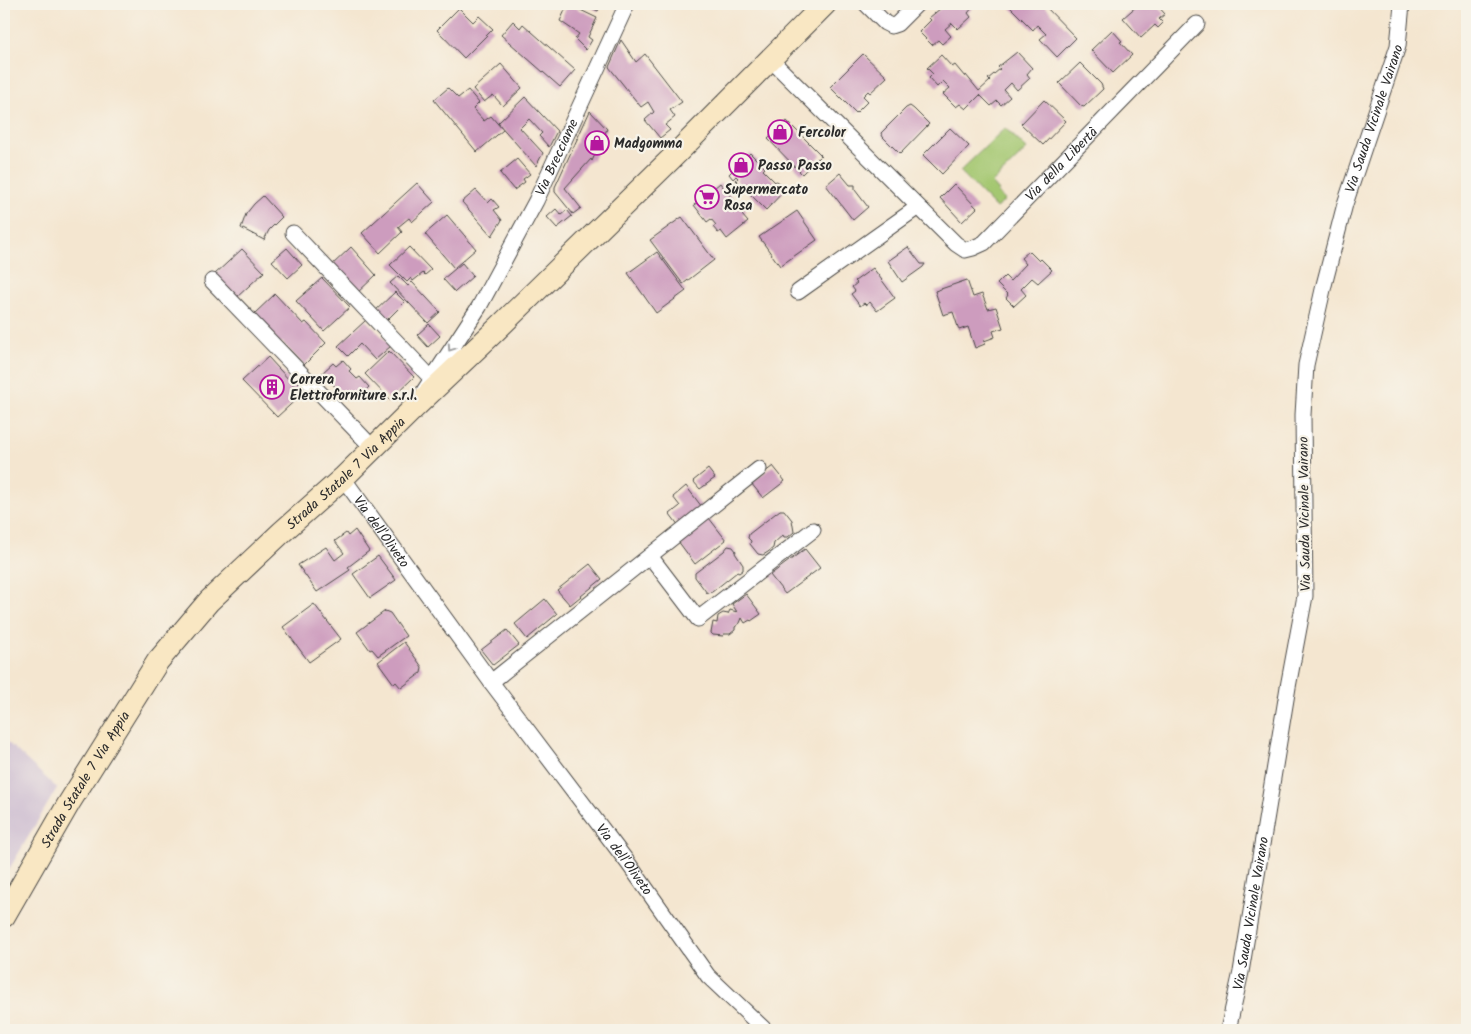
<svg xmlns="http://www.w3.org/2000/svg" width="1471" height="1034" viewBox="0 0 1471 1034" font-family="Kalam,sans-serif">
<rect width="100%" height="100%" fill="#f7f3e8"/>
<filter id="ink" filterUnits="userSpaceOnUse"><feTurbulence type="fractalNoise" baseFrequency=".02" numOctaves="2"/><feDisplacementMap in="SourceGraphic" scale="10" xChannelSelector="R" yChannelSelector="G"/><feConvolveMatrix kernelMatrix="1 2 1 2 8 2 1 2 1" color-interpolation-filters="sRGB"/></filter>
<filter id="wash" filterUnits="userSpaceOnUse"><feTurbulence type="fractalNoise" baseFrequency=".0096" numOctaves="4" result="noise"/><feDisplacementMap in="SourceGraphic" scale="20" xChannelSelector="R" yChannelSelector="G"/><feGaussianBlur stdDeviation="1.12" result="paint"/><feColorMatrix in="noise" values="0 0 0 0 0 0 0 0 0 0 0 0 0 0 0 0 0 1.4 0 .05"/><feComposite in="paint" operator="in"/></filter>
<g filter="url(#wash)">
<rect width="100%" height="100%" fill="#f4e6d0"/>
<polygon fill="#cebed1" points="4,739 57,788 4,878"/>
<polygon fill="#a4c771" stroke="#68794e" points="1005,128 1027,149 992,183 999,191 997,193 1005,200 996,208 960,171"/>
<g id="blocks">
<g fill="#cd9cbe">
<polygon points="568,4 597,18 588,37 592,40 586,50 575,39 579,34 560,21"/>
<polygon points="584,4 601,4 598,11"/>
<polygon points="942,4 970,4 973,7 968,13 971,17 958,29 952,23 945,29 951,36 942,44 938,40 932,45 919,32 931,20 929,18 941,8 940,6"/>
<polygon points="1007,4 1043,4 1076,38 1057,57 1040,39 1046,34 1037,25 1033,30"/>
<polygon points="1139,4 1156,4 1165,14 1159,19 1163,23 1158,28 1155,25 1141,38 1123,18"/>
<polygon points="459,8 473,22 479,16 493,29 464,58 437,30"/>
<polygon points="513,21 520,28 523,24 575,70 560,87 501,35"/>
<polygon points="1112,30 1122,41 1120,42 1132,55 1113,73 1091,50"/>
<polygon points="621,40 636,62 645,54 682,102 670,110 675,117 665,125 670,130 660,138 645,120 654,112 648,102 641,107 609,67"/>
<polygon points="1017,52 1032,68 1027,74 1030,78 1017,90 1011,83 1004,90 1010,97 1001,105 997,101 991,106 980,95 966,109 960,104 956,107 943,94 950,88 943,81 937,87 929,78 933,74 927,68 941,55 952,67 955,65 965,77 966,75 979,91 990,81 988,79 1000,69 998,67"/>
<polygon points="863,54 887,77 870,93 868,91 863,96 868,101 856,113 830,87"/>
<polygon points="1080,63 1101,84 1103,89 1084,107 1081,106 1059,83"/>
<polygon points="501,64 522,88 503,106 493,95 484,102 473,89"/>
<polygon points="448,88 458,98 468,90 479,103 473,109 484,121 491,116 503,130 477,152 434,100"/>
<polygon points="525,97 557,131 549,147 539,136 542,133 529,119 520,128 543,153 536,166 498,123"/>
<polygon points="1044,100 1066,121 1043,145 1021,124"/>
<polygon points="910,106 914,109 929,124 900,154 883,137 881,133 906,108"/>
<polygon points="590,111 607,129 592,161 591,159 565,188 581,208 573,214 555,192 555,187"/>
<polygon points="787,121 821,155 802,174 768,139"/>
<polygon points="950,128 969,146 942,174 923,155"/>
<polygon points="750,153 765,168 763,170 775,182 777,181 786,189 766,210 736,180 738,178 736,176 733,179 729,174"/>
<polygon points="517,159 530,174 523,179 525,182 514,190 500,173"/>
<polygon points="840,173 850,185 855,185 855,190 868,207 853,220 826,185"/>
<polygon points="417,183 434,202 412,222 409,218 398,227 402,232 380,253 362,233"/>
<polygon points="720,183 734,201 731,203 735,208 740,204 746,211 742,215 748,222 727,239 721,231 718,233 713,227 716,225 711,219 707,222 694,205"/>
<polygon points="954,184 977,208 962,222 940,198"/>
<polygon points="476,190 488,203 492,199 499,207 494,210 502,220 492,236 462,202"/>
<polygon points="263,196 282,217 269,230 264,240 241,228 246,214 254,204"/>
<polygon points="556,209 561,215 567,210 572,216 557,228 547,217"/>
<polygon points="797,211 817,240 780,266 759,237"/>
<polygon points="447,215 476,249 454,268 425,234"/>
<polygon points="682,217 714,260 683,284 650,240"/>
<polygon points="351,247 376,275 355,295 330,267"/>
<polygon points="409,247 431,270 425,275 423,273 413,281 411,278 407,282 390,265"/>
<polygon points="908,247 921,264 925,264 923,267 902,282 888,261"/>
<polygon points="287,248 302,265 288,278 272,261"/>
<polygon points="242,249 264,272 236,298 214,275"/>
<polygon points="1029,251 1039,261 1041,259 1052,270 1038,283 1032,278 1021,289 1026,295 1014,306 1006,298 1008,295 997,284 1005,276 1010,281 1026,264 1021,258"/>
<polygon points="657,252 686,291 656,313 628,273"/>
<polygon points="462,263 473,276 455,292 443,279"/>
<polygon points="873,268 895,298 877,311 870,302 866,305 864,303 860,306 851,294 855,291 852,287 857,283 855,281"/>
<polygon points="398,276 408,286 412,282 440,312 428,323 390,283"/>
<polygon points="322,278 350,307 324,331 296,301"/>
<polygon points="967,280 973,297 982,294 988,309 996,307 1003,328 993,331 995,337 984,341 985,344 975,348 968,327 959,330 953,312 943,315 935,291"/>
<polygon points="395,292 405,302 383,324 373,313"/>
<polygon points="275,294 303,324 306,322 326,343 304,365 282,342 278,346 253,315"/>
<polygon points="366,320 391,346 375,360 360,344 348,356 338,346"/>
<polygon points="429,324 440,336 428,347 417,335"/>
<polygon points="389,351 414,377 390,400 365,374"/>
<polygon points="268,357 302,394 277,417 242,381"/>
<polygon points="343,360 351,369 349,371 357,379 360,377 369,387 357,399 353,395 348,400 322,373 333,363 336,366"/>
<polygon points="773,466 785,481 763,498 751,483"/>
<polygon points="708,469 715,478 700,489 693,481"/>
<polygon points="686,486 702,507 679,526 670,514 680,506 673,497"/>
<polygon points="780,510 784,510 792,520 794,532 788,537 784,537 783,535 774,543 773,548 768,552 763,555 758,554 750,544 751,541 748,538 749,534"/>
<polygon points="709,518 726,540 695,564 678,541"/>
<polygon points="355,530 369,551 348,567 350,570 317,592 298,565 326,547 335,560 344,553 335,541 346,533 348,536"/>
<polygon points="728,546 733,547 736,551 735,553 743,565 743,570 739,573 737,572 712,592 707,593 695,577 695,573 724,551"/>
<polygon points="805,549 820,568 785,594 770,575"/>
<polygon points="378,556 396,580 370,598 353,574"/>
<polygon points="590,564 602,579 570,605 557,590"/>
<polygon points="746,594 761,614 751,621 750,620 745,623 742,618 740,623 735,627 735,630 730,634 724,634 723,636 713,635 711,633 713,622 717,623 718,616 723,613 728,614 730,610 737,612 732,604"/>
<polygon points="545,599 557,614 527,639 515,624"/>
<polygon points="314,604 341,639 309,662 283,627"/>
<polygon points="385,611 390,613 406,636 378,656 372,649 370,650 357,632"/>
<polygon points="507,630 519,645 493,665 481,650"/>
<polygon points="404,642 422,667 421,673 401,688 396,682 394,684 378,662"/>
</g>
</g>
</g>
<g filter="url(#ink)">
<use href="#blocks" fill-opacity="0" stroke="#494744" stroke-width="1"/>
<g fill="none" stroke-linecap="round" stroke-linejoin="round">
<g stroke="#494744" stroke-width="17">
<g id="street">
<polyline points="866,4 885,23 891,26 897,24 917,4"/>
<path id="s1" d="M 770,59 L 956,244 L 965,250 L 973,248 L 984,243 L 1197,24"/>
<polyline points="293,233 431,378"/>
<polyline points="212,281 373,448"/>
<polyline points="798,292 918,207"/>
<path id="s2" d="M 424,391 L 479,307 L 536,201 L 627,4"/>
<path id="s3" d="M 343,478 L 491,682 L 628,863 L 708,976 L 765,1030"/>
<polyline points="650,556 698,619 813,530"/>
<polyline points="491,682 759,469"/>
<path id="s4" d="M 1228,1030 L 1241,972 L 1288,687 L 1305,596 L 1303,415 L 1306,365 L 1324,285 L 1345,204 L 1398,46 L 1402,4"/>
</g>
</g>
<g stroke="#494744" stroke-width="24">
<g id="secondary">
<path id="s5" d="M 4,916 L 69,803 L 158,661 L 209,601 L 282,532 L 343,478 L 416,406 L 495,331 L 671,159 L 825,4"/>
</g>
</g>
<use href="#street" stroke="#fff" stroke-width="15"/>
<use href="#secondary" stroke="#f9e7c3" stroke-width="22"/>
</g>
<defs><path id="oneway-chevron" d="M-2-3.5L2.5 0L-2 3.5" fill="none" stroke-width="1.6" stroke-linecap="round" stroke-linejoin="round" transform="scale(1.25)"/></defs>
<use stroke="#a0a0a0" href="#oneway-chevron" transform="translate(451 348) rotate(124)"/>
</g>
<defs>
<g id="shop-ring" transform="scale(1.25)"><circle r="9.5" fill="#f7f3e8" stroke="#b5179e" stroke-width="1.5"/><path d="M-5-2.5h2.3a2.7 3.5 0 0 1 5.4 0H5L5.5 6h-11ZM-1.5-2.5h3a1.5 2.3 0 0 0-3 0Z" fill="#b5179e"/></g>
<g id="supermarket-ring" transform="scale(1.25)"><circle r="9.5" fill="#f7f3e8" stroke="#b5179e" stroke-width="1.5"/><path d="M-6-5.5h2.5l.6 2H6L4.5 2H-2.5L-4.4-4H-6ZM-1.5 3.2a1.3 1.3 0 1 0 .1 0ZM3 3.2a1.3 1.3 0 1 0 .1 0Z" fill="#b5179e"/></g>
<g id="building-ring" transform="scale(1.25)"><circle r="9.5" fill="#f7f3e8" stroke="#b5179e" stroke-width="1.5"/><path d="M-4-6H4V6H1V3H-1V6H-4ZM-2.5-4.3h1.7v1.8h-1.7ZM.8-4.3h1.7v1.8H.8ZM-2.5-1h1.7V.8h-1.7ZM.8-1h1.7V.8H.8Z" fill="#b5179e"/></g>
</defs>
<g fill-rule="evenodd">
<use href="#shop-ring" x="780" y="132"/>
<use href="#shop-ring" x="597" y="143"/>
<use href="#shop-ring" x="741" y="165"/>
<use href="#supermarket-ring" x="707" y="197"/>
<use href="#building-ring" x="272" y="387"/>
</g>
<g text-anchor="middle" stroke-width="4.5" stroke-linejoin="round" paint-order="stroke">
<g font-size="14" fill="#2b2b2b" stroke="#f7f3e8">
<text dy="5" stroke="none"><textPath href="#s4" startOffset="928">Via Sauda Vicinale Vairano</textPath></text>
<text dy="5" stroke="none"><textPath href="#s2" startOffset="269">Via Brecciame</textPath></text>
<text dy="5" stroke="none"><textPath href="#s1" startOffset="404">Via della Libertà</textPath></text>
<text dy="5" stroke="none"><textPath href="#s5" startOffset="564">Strada Statale 7 Via Appia</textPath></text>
<text transform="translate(1304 514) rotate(-91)" y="5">Via Sauda Vicinale Vairano</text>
<text dy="5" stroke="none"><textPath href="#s3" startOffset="66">Via dell'Oliveto</textPath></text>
<text dy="5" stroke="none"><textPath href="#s5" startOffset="159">Strada Statale 7 Via Appia</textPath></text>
<text dy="5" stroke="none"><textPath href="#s3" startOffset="474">Via dell'Oliveto</textPath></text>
<text dy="5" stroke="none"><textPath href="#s4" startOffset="119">Via Sauda Vicinale Vairano</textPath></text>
</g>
<g font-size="14" font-weight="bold" fill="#2b2b2b" stroke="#f7f3e8" text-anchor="start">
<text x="798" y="137">Fercolor</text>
<text x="614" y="148">Madgomma</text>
<text x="758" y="170">Passo Passo</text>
<text x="724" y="194">Supermercato<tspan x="724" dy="16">Rosa</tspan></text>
<text x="290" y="384">Correra<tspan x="290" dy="16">Elettroforniture s.r.l.</tspan></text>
</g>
</g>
<rect width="1471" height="1034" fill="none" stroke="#f7f3e8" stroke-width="20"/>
</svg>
